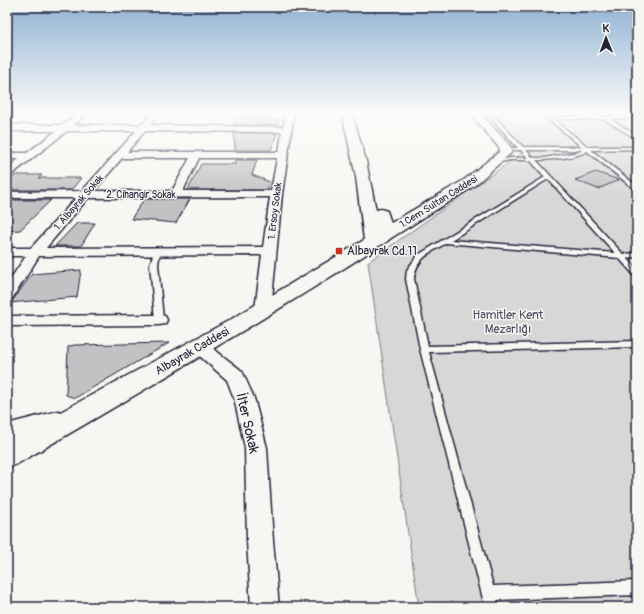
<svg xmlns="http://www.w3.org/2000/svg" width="644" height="614" viewBox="0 0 644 614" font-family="Pangolin,sans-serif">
<rect width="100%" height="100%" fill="#f6f6f2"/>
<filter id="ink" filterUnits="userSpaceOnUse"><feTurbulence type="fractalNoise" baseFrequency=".025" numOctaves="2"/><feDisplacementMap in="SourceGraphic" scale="8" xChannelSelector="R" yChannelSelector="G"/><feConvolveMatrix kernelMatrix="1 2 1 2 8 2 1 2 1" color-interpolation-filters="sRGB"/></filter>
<g filter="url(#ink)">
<polygon fill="#d7d7d7" stroke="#7c7c89" points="483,113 637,113 637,607 419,607 368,262 521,154"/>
<g fill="#c2c2c4" stroke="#22223b">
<polygon points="238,113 269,113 266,120 279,120 278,125 234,125"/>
<polygon points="234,133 277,133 271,150 235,150"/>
<polygon points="235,160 257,160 252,175 270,182 267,190 188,190 201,164 235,164"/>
<polygon points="596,172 619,180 598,189 575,180"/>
<polygon points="16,175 42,175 38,178 81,178 71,190 7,190 7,182"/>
<polygon points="144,199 190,199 176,223 131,219"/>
<polygon points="7,200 51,200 20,230 7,231"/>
<polygon points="77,223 95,223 81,246 55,246"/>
<polygon points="81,270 77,297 9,303 13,300 32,274"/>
<polygon points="169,343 75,398 66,395 68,347 74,345"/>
</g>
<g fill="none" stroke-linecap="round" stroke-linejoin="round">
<g stroke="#22223b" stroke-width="3">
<g id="service">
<path d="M 487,113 L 491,113 L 523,147 L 582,147 L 541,113 L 545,113 L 550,117 L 637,116 L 637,118 L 610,119 L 637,136 L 637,139 L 604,119 L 553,119 L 588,147 L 637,147 L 637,149 L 591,150 L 637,186 L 637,191 L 587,151 C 576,158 549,160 536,160 L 623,254 L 637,253 L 637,257 L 627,258 L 637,269 L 637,275 L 634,275 L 619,258 L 446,243 C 430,253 416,258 414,279 L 428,346 L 637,341 L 637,347 L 429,352 L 493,586 L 637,581 L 637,595 L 497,600 L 499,607 L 485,607 L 420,349 L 406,279 L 407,270 L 418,255 L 545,177 L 530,160 L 510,160 L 491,164 L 491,162 L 510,158 L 528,158 L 521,150 L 504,150 L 504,148 L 518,148 ZM 526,150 L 582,150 L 579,152 L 544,158 L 533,158 ZM 548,179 L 615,253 L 451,240 Z"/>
<polygon points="157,250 160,252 158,264 163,320 159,323 155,320 150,264 154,252"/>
</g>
</g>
<g stroke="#22223b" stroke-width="3">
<g id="minor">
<path d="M 79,113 L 88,113 L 73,125 L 141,125 L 152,113 L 160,113 L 150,125 L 283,127 L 286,113 L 294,113 L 282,194 L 271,309 L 269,313 L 263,314 L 257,313 L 255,309 L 262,255 L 39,256 L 12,299 L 7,301 L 7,284 L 26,256 L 7,256 L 7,248 L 31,248 L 76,198 L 7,198 L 7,192 L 82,191 L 136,131 L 67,131 L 11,175 L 7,176 L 7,168 L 19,159 L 7,159 L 7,153 L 27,153 L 56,131 L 7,131 L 7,125 L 63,125 ZM 145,131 L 282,132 L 279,152 L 127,152 ZM 122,158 L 190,158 L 172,191 L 94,191 ZM 199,158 L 277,158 L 271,191 L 183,191 ZM 270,197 L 263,247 L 46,248 L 88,198 Z"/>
<polygon points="159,315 165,316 167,320 165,324 159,325 7,326 7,316"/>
<polygon points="200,341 206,343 242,371 254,398 267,448 273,541 279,607 251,607 247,541 245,448 234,398 227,380 194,351 191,347 194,343"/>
<polygon points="58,411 65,413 68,419 65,425 7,442 7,424"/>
</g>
</g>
<g stroke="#22223b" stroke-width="3">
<path id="tertiary" d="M 342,113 L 352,113 L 366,161 L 376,210 L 381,209 L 387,211 L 391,223 L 464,180 L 499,152 L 500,149 L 470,113 L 480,113 L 510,146 L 512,149 L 511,153 L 474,186 L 391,238 L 381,238 L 382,242 L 379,246 C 261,322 139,393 17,464 L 7,468 L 7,441 L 230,320 L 364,240 L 356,177 Z"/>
</g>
<g stroke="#22223b" stroke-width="3">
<path id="secondary" d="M 385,229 L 391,230 L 394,234 C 388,243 377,249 367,246 L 364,242 C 369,235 377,231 385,229 Z"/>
</g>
<use href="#service" fill="#f6f6f2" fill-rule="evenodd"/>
<use href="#minor" fill="#f6f6f2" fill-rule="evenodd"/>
<use href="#tertiary" fill="#f6f6f2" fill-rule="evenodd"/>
<use href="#secondary" fill="#f6f6f2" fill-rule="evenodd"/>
</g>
</g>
<linearGradient id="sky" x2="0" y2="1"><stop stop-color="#90b1d3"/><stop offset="0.57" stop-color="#fbfbf9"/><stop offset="1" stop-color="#fbfbf9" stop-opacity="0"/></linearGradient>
<rect width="644" height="199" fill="url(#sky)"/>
<rect fill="#c8321e" stroke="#f6f6f2" stroke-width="1.5" x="335" y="247" width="8" height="8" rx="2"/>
<g text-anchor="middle" stroke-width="3" stroke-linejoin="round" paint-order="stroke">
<g font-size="10" fill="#22223b" stroke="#f6f6f2">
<text x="141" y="198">2. Cihangir Sokak</text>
<text transform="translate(438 201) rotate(-32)" y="4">1.Cem Sultan Caddesi</text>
<text transform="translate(78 202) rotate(-49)" y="4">1. Albayrak Sokak</text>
<text transform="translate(274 211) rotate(-83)" y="4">1. Ersoy Sokak</text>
</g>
<g font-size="12" fill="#22223b" stroke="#f6f6f2" text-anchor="start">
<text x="347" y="255">Albayrak Cd.11</text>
</g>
<g font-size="12" fill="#4f4f62" stroke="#f6f6f2">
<text x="508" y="319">Hamitler Kent<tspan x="508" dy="14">Mezarlığı</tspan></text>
</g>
<g font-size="12" fill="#22223b" stroke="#f6f6f2">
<text transform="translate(192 351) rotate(-30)" y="4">Albayrak Caddesi</text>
</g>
<g font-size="14" fill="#22223b" stroke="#f6f6f2">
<text transform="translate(248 423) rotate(77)" y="5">İlter Sokak</text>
</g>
</g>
<rect width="644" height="614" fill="none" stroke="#f6f6f2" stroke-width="24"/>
<rect x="12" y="12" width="620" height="590" fill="none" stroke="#22223b" stroke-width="1.5" filter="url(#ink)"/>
<g transform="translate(606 38) rotate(359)" stroke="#f6f6f2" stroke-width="3" paint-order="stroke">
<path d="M0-3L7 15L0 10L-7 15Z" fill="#22223b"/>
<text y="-6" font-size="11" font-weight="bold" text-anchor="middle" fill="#22223b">K</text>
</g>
</svg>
